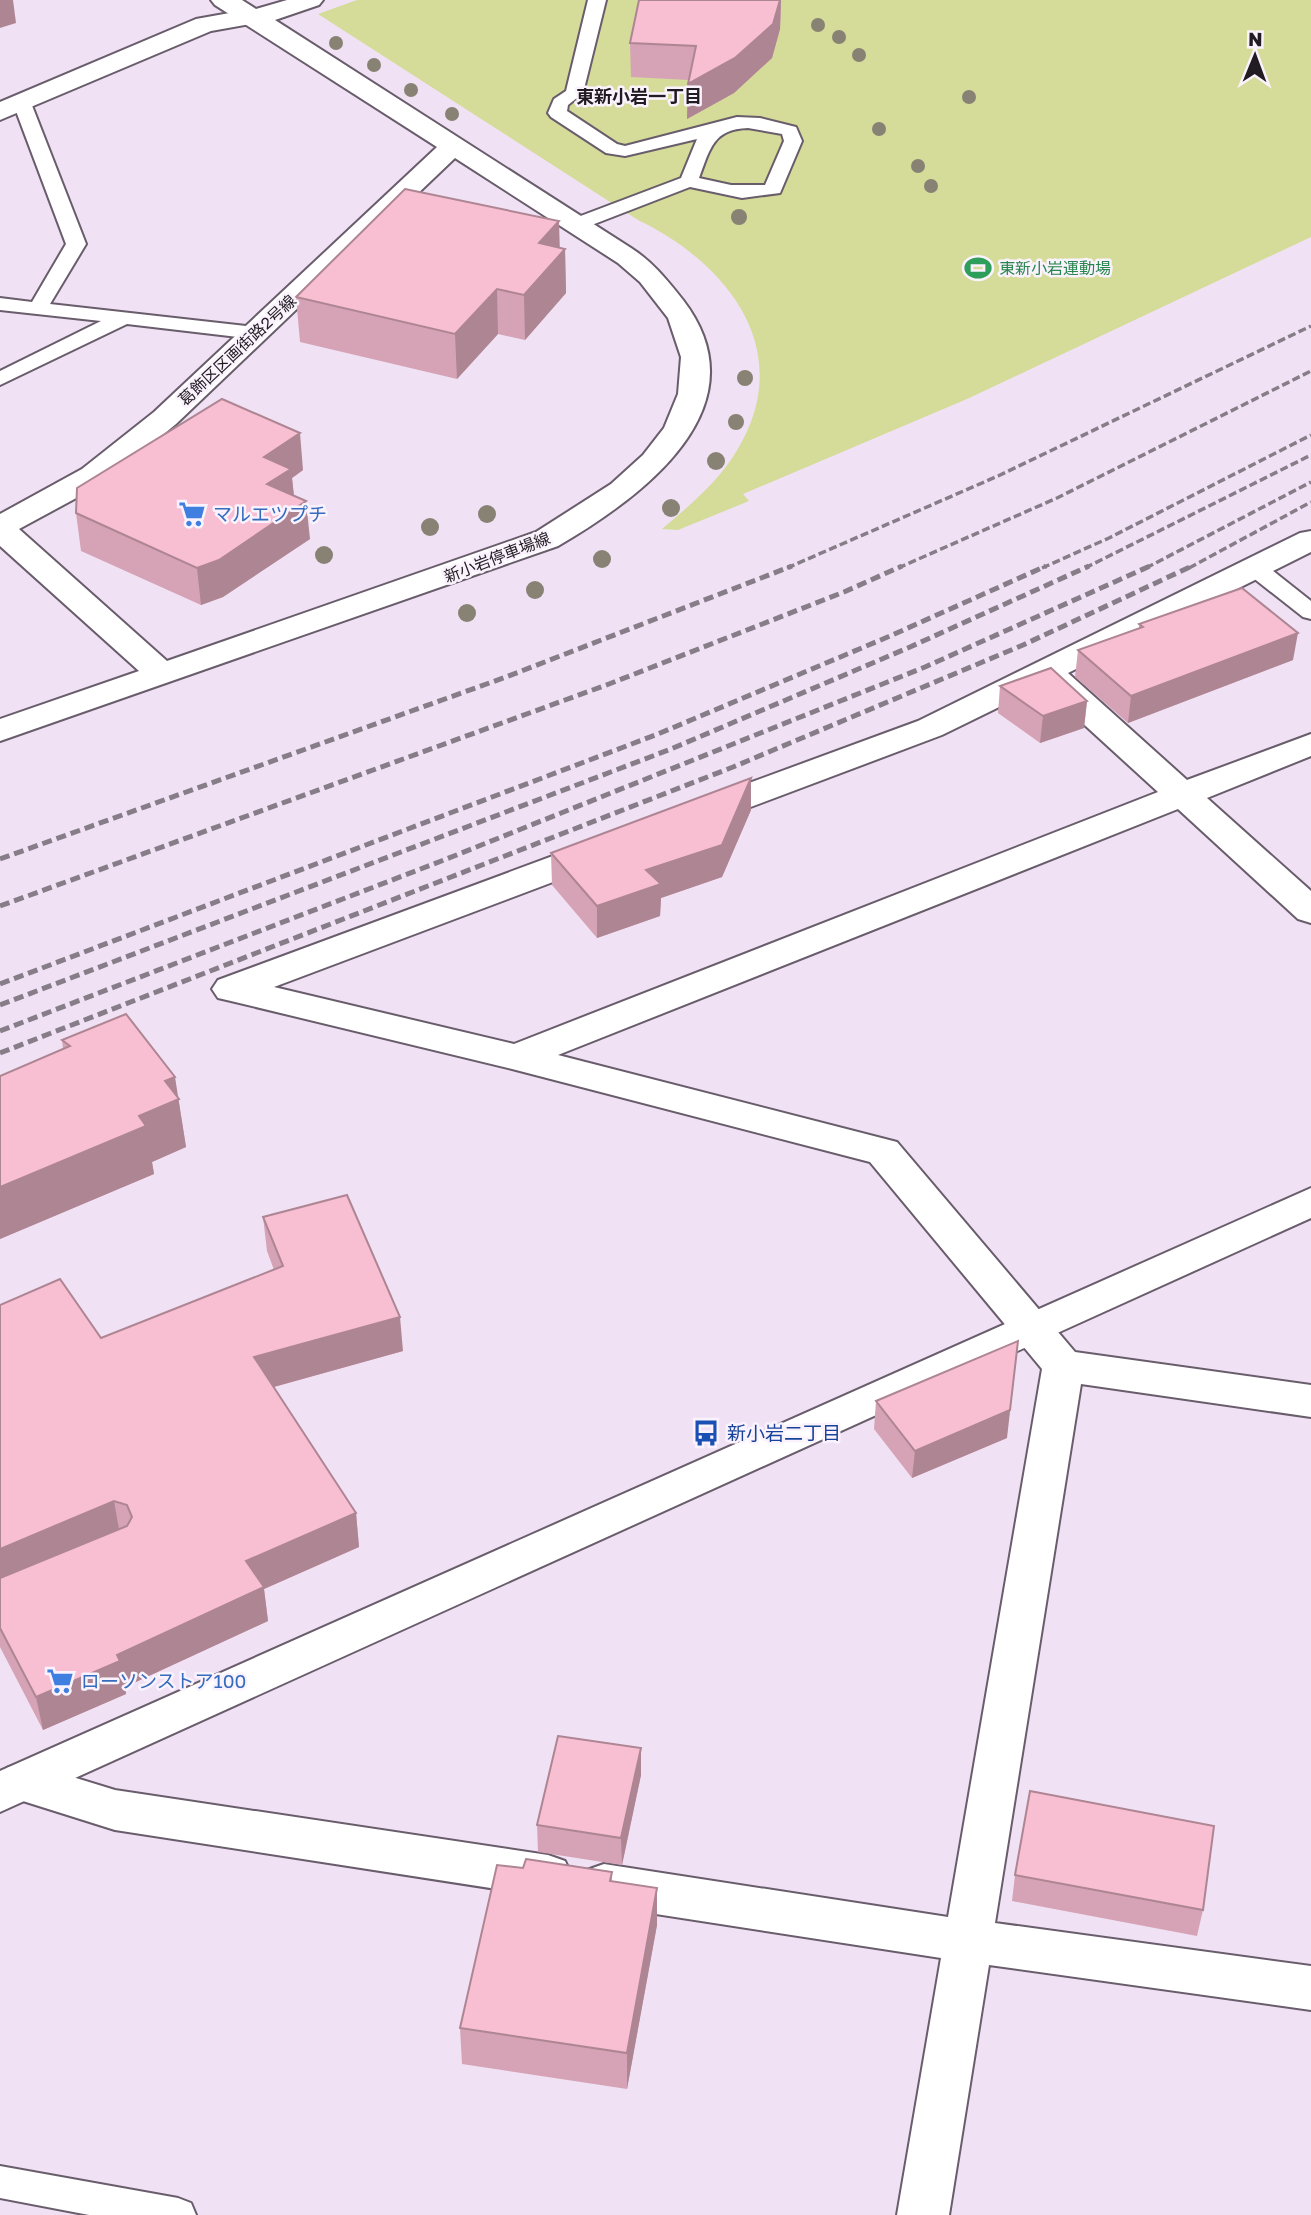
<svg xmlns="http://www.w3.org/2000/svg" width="1311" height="2215" viewBox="0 0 1311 2215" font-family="'Golos Text','Noto Sans JP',sans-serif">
<rect width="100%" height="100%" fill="#f0e2f4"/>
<path fill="#d5db99" d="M 357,0 L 1311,0 L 1311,237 L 967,399 L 743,494 L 749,501 L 678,530 L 662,529 C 689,506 717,483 736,452 C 798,352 729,264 638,220 L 318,14 Z"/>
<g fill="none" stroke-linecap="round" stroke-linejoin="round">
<g stroke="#695d6c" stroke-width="4">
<g id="service">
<path d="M 588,0 L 606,0 L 583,93 L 568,105 L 567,111 L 617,144 L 625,146 L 737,117 L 760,118 L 796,127 L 802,141 L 780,193 L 742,198 L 690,187 L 584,228 L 570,228 L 568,224 L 570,220 L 681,178 L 697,139 L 625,156 L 606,153 L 551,117 L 548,113 L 554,99 L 566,91 ZM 748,128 L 782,134 L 784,141 L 765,185 L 731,185 L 699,178 C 710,149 713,129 748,128 Z"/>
<polygon points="22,98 31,103 86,244 50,304 255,327 262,329 265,333 262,337 255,339 127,324 0,385 0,371 101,321 0,310 0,298 32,302 66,244 13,103"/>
<polygon points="1255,561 1263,563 1311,601 1311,619 1303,617 1247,573 1244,568 1247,563"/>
<polygon points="0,2166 178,2198 191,2203 196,2215 89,2215 0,2198"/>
</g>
</g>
<g stroke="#695d6c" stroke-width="4">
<g id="minor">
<polygon points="252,9 261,12 265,17 261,22 211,31 0,120 0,102 196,19"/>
<polygon points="1311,531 1311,552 1068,673 1187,780 1311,734 1311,756 1207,798 1311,891 1311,923 1298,919 1178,809 558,1055 897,1142 1075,1352 1311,1385 1311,1417 1081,1384 995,1923 1311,1966 1311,2010 989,1965 949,2215 897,2215 941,1958 604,1906 587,1900 580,1885 587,1870 604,1864 948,1917 1042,1369 870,1162 516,1070 231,1001 218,998 212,989 218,980 588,843 601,840 614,843 619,851 614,859 274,987 514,1044 1158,792 1042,686 942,735 716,820 704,823 692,820 687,812 692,804 918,721 1300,533"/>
<polygon points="24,1762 115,1790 548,1855 565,1861 572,1876 565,1891 548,1897 115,1830 7,1796 1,1782 7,1768"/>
</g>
</g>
<g stroke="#695d6c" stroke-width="4">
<g id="tertiary">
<path d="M 211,0 L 242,0 L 256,9 L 287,0 L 323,0 L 319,5 L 275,20 L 631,248 C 653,262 667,280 683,300 C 765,407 642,497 558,546 L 0,741 L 0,719 L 139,671 L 0,546 L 0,514 L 82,469 L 154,412 L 437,147 L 215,5 ZM 455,158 L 618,263 L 640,282 L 668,318 L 681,357 L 678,394 L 664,428 L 643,455 L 611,484 L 536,532 L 167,661 L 19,529 L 104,483 L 176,424 Z"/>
<polygon points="1311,1188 1311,1218 0,1812 0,1771"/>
</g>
</g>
<use href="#service" fill="#fff" fill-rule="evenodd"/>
<use href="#minor" fill="#fff" fill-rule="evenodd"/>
<use href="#tertiary" fill="#fff" fill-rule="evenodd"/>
<g stroke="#867d89" stroke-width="3.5" stroke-dasharray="8 3.5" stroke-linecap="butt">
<polyline points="787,568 998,476 1311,326"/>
<polyline points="898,568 1057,498 1311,371"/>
<polyline points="1042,568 1109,538 1311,435"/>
<polyline points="1085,568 1311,455"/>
<polyline points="1146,568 1311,482"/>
<polyline points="1189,568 1311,502"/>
</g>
<g stroke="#867d89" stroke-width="5" stroke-dasharray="10 5" stroke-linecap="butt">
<polyline points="0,859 506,677 792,566"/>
<polyline points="0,906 609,684 844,592 902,566"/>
<polyline points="0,984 658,734 890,636 1046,566"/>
<polyline points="0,1005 671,749 910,647 1089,566"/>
<polyline points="0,1031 444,860 925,667 1150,566"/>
<polyline points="0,1053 733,767 1023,645 1192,566"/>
</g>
</g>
<g fill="#878273">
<circle cx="818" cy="25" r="7"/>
<circle cx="839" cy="37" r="7"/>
<circle cx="336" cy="43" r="7"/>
<circle cx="859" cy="55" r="7"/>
<circle cx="374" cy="65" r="7"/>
<circle cx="411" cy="90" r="7"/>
<circle cx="969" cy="97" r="7"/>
<circle cx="452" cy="114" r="7"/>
<circle cx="879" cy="129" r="7"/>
<circle cx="918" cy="166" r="7"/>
<circle cx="931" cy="186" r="7"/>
<circle cx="739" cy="217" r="8"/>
<circle cx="745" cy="378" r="8"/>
<circle cx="736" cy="422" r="8"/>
<circle cx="716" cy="461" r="9"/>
<circle cx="671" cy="508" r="9"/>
<circle cx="487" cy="514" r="9"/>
<circle cx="430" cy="527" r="9"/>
<circle cx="324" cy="555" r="9"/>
<circle cx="602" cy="559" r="9"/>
<circle cx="535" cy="590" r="9"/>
<circle cx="467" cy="613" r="9"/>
</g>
<g fill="#d5a3b5">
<polygon points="639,0 781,0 780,29 772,58 734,93 687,119 689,80 631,77 630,43"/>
<polygon points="560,248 565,249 566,293 525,340 498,334 457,379 300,342 296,297"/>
<polygon points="303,470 292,478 294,496 310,539 223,597 201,605 81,551 76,513"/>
<polygon points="1139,624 1293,660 1128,723 1075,677 1078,650 1139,629"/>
<polygon points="1000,686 1087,701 1084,728 1040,743 998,713"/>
<polygon points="751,810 722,877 661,898 660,916 597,938 552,885 551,853"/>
<polygon points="62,1040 178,1097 186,1147 152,1162 154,1174 0,1239 0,1076 63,1049"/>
<polygon points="263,1217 403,1351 274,1387 356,1513 359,1547 264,1589 268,1621 125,1687 126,1694 43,1730 0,1647 0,1305 101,1338 274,1270 267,1251"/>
<polygon points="876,1401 1007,1438 912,1478 874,1429"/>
<polygon points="641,1748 641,1775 622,1865 538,1852 537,1825"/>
<polygon points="523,1868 612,1872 612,1881 657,1925 627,2089 462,2064 460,2028"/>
<polygon points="1015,1875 1203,1910 1197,1936 1012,1901"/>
</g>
<g fill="#ae8593">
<polygon points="0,0 13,0 16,23 0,28"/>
<polygon points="780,0 781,0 780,29 772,58 734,93 687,119 688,84"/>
<polygon points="559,221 560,255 565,249 566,293 525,340 524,295 539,243"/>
<polygon points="497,289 498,334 457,379 455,334"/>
<polygon points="300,433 303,470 292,478 295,506 271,521 264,457"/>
<polygon points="306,501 310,539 223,597 201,605 197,568"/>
<polygon points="1298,633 1293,660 1128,723 1131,696"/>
<polygon points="1087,701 1084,728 1040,743 1043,716"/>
<polygon points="751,778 751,810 722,877 661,898 660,916 597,938 597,906"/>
<polygon points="175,1077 186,1147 152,1162 154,1174 0,1239 0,1187 139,1116 165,1081"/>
<polygon points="400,1317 403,1351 259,1391 254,1357"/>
<polygon points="1018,1341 1007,1438 912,1478 915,1451"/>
<polygon points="114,1501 120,1535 0,1586 0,1549"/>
<polygon points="356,1513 359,1547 264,1589 268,1621 125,1687 126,1694 43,1730 36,1697 117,1655 246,1561"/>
<polygon points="641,1748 641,1775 622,1865 621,1838"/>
<polygon points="657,1888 657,1925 627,2089 627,2053"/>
</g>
<g fill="#f8bed2" stroke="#ae8593" stroke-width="2">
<polygon points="639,0 780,0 773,24 735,58 688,84 696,46 630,43"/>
<polygon points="405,189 559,221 539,243 565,249 524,295 497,289 455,334 296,297"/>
<polygon points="222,399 300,433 264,457 291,469 267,484 306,501 219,560 197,568 76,513 77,488"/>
<polygon points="1242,588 1298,633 1131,696 1078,650 1143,627 1139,624"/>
<polygon points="1051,668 1087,701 1043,716 1000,686"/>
<polygon points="751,778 722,845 646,870 661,884 597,906 551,853"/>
<polygon points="126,1014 175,1077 165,1081 179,1099 139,1116 146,1126 0,1187 0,1076 70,1046 62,1040"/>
<polygon points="347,1195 400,1317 254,1357 356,1513 246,1561 264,1587 117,1655 120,1661 36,1697 0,1628 0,1578 127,1526 132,1517 127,1505 114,1501 0,1549 0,1305 60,1279 101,1338 283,1266 263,1217"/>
<polygon points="1018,1341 1010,1410 915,1451 876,1401"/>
<polygon points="558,1736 641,1748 621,1838 537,1825"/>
<polygon points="1030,1791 1214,1826 1203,1910 1015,1875"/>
<polygon points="526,1859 612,1872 610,1881 657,1888 627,2053 460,2028 497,1865 523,1868"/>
</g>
<defs>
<g id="stadium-bare" transform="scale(2.1)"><path d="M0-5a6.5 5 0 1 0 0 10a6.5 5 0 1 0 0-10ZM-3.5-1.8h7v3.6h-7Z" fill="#2e9e5b" stroke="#faf2fd" stroke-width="2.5" paint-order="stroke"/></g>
<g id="supermarket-bare" transform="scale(2.1)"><path d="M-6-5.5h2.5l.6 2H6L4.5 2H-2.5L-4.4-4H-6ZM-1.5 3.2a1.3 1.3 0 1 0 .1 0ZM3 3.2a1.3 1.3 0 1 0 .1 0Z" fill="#3f7fe0" stroke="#faf2fd" stroke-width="2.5" paint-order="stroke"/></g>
<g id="bus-bare" transform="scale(2.1)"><path d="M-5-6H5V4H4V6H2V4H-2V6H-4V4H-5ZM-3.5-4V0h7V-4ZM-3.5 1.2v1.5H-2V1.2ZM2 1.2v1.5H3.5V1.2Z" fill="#1a4fb4" stroke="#faf2fd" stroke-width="2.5" paint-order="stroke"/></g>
</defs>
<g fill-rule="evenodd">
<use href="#stadium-bare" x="978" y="268"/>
<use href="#supermarket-bare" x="192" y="514"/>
<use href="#bus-bare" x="706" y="1433"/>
<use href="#supermarket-bare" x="60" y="1681"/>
</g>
<g text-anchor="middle" stroke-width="5" stroke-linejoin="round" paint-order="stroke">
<g font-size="16" fill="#27864d" stroke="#faf2fd" text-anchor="start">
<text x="999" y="274">東新小岩運動場</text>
</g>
<g font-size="16" fill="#201c22" stroke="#faf2fd">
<text transform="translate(237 350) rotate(-43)" y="6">葛飾区区画街路2号線</text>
<text transform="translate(497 557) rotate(-21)" y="6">新小岩停車場線</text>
</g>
<g font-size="18" font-weight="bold" fill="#201c22" stroke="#faf2fd">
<text x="639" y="103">東新小岩一丁目</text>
</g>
<g font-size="19" fill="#366cbe" stroke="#faf2fd" text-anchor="start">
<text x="213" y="521">マルエツプチ</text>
<text x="81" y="1688">ローソンストア100</text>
</g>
<g font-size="19" fill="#164399" stroke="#faf2fd" text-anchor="start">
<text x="727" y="1440">新小岩二丁目</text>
</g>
</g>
<g transform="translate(1255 56) rotate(1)" stroke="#faf2fd" stroke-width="5" paint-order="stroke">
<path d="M0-5L12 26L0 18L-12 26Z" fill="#201c22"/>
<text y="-10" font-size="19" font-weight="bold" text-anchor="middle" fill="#201c22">N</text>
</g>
</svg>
